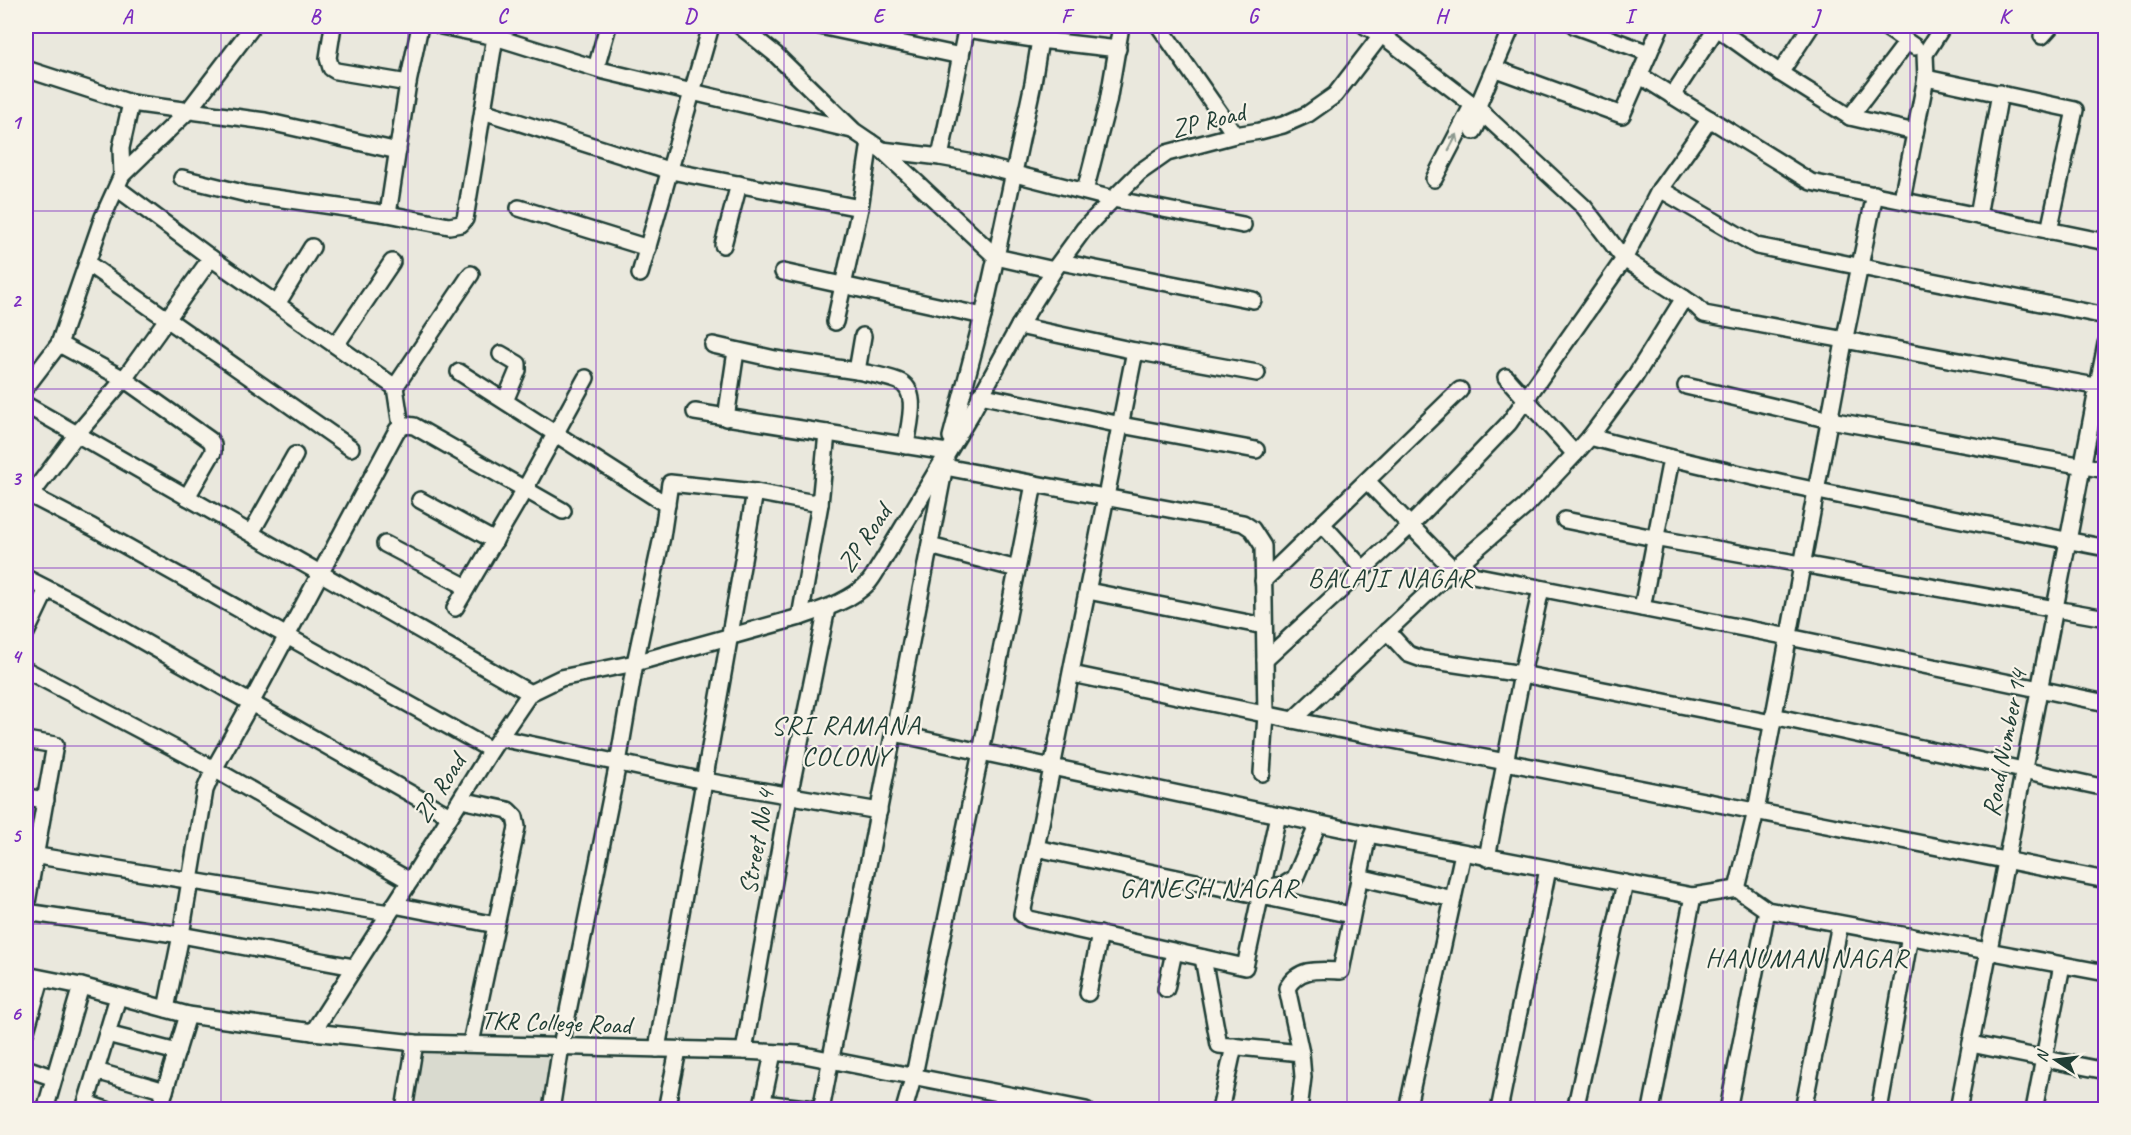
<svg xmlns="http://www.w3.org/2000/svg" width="2131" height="1135" viewBox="0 0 2131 1135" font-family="Caveat,sans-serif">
<rect width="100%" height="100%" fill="#eae8dd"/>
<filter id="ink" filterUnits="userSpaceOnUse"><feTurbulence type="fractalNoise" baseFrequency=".0167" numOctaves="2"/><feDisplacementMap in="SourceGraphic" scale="12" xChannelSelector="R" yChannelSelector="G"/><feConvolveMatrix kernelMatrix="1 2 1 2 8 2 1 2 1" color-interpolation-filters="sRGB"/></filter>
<g filter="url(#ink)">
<polygon fill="#d9dacf" points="422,1054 551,1054 543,1109 412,1110"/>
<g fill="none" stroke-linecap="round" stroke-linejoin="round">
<g stroke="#1f3d34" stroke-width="20">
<g id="minor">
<polyline points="333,26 328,58 331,68 336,71 408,83"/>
<polyline points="740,26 775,54 854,131 882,150 996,257 983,316 951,437"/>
<polyline points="820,26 961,56"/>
<polyline points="1159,26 1235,135"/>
<polyline points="1365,26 1382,35 1477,108 1584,207 1624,259 1696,306 1704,314 2106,388"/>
<polyline points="1575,26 1649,53"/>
<polyline points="1884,26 1915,47"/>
<polyline points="1717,28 1780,73 1850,117 1915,132"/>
<polyline points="966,29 1040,40"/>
<polyline points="2042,36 2051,26"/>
<polyline points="495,37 604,71 852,130"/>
<polyline points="596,68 608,26"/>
<polyline points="26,69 131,103 265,121 398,151"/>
<polyline points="1496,69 1622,115 1661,26"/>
<polyline points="1780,73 1811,26"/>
<polyline points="1639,75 1811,182 2106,242"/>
<polyline points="1926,78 2075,110 2049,231"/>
<polyline points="1672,96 1718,26"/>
<polyline points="1477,108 1512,26"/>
<polyline points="483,111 671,171 860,208"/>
<polyline points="1850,117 1907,42"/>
<polyline points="1474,131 1483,113"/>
<polyline points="882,150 940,157 968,162 1113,199 1243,225"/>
<polyline points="940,157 967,26"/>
<polyline points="122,175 188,111 253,26"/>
<polyline points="182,178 247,194 388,214 449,226 461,224 465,219 495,37 441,26"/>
<polyline points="1434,179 1473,104"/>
<polyline points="1660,189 1757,246 2106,316"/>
<polyline points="1085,191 1108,102 1121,26"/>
<polyline points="1902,199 1926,78 1925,54 1943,26"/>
<polyline points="519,208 648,248"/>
<polyline points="388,214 408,83 420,26"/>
<polyline points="1978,216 2000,93"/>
<polyline points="723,245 739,184"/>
<polyline points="211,258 395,387 471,274"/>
<polyline points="1061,262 1253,300"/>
<polyline points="87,263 351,448"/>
<polyline points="1054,270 996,257 1033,83 1040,40 1118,49"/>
<polyline points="783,272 983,316"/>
<polyline points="640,274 711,26"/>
<polyline points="277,304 312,247"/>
<polyline points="835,322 860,208 870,142"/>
<polyline points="1019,326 1135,351 1257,373"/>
<polyline points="59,344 124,379 211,258 117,188"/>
<polyline points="336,345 392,262"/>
<polyline points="713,345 775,359 857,371 863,336"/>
<polyline points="501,354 518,364 518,370 505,401"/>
<path d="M 857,371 C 870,374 885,376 898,381 C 921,390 908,427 906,446"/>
<polyline points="459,372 667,505"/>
<polyline points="1506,377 1575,454"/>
<polyline points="1686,386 1830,420 2106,470"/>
<polyline points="26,387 59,344 103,217 122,175 121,148 131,103"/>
<polyline points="395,387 401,426"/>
<polyline points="980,395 1121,425 1256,450"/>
<polyline points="26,405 530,693"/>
<polyline points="695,412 947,452"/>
<polyline points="726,418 736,351"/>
<path d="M 1590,437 C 1760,483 1933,514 2106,548"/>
<polyline points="945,467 1243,523 1252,529 1263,546 1266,715 1262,773"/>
<polyline points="1367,481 1453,569"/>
<polyline points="1034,484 981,752 1368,834 1693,896 1737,889 1767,910 2106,973"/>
<polyline points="26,493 92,527 491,750"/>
<polyline points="31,495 77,434 124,379 210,440 213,445 213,452 187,497"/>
<polyline points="420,500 495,541"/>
<polyline points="820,504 827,433"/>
<polyline points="1565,520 1654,538 2106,618"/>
<polyline points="1322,524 1363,569"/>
<polyline points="251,533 295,455"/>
<polyline points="385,544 467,587"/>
<polyline points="930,546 1017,569"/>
<polyline points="1461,562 1473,575 1789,637 2106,703"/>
<polyline points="26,578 79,605 450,816"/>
<polyline points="1263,581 1460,390"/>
<polyline points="1088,591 1264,626"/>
<polyline points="455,608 525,489 586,378"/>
<polyline points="1642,608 1671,459"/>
<polyline points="1387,631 1408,654 1422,659 1522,674 1772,723"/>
<polyline points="26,633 47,589"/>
<polyline points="1265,660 1410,526 1509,423 1624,259 1660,189 1710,119"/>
<polyline points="26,670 214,769 410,881"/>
<polyline points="1072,674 1312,724 2106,880"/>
<polyline points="1773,716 2106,788"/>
<polyline points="1293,720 1453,569 1525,507 1575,454 1590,437 1634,378 1684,298"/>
<polyline points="894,733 981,752 914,1075 904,1110"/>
<polyline points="500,738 705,781 879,811"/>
<polyline points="26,740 55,745 26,908"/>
<polyline points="26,797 46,800"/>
<polyline points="461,800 508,810 515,817 517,827 471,1043"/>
<polyline points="1278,815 1245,967 1029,919 1022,914 1036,848 1351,915"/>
<polyline points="1036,848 1135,351"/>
<polyline points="26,854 389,913"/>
<polyline points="1487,858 1522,674 1541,589"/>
<polyline points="1359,877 1453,899"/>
<polyline points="1261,888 1284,885 1295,878 1318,824"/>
<polyline points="1737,889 1756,811 1844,342 1875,194"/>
<polyline points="394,905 496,925"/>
<polyline points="26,912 181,935 354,967"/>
<polyline points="1203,958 1219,1045 1301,1053 1303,1077 1299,1110"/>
<polyline points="26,975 81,986 188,1015 313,1032 415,1043 744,1051 799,1054 1086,1110"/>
<polyline points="1166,989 1174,952"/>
<polyline points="1088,993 1100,934"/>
<polyline points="166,1009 181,935 205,790 214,769 251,703 397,430 406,425 414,426 563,511"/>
<polyline points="26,1031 41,979"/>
<path d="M 313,1032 L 410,881 L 491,750 L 530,693 L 561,678 L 635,663 L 800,617 C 824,609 851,601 869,582 C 874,576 878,568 882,562 L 971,414 L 1019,326 L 1054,270 L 1084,229 L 1113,199 L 1140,172 L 1167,153 L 1235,135 L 1260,131 L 1283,125 L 1308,114 L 1335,95 L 1388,26"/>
<polyline points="107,1034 177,1052"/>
<polyline points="1971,1044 2106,1071"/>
<polyline points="657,1049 755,492"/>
<polyline points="744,1051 789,796 827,608"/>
<path d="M 1301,1053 L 1287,988 C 1299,967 1318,970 1341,971 L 1368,834"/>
<polyline points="26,1068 54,1078"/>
<polyline points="96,1071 165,1091"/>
<polyline points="86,1103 107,1110"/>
<polyline points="763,1103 823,1110"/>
<polyline points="45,1110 81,986"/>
<polyline points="84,1110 118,997"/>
<polyline points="159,1110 188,1015"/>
<polyline points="404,1110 415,1043"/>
<polyline points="551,1110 561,1046 618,763 635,663 662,537 670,483 755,492 820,504 800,617"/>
<polyline points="666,1110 678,1050"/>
<polyline points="761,1110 773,1053"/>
<polyline points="821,1110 946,460"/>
<polyline points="1220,1110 1234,1046"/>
<polyline points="1407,1110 1463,853"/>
<polyline points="1499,1110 1548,869"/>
<polyline points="1575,1110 1625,883"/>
<polyline points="1651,1110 1693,896"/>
<polyline points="1728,1110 1767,910"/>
<polyline points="1803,1110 1840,924"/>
<polyline points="1879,1110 1910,936"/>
<polyline points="1958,1110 2106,344"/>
<polyline points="2034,1110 2062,965"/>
<polyline points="2105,1110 2106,1107"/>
</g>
</g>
<use href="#minor" stroke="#f7f3e8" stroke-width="15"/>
</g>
<defs><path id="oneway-shaft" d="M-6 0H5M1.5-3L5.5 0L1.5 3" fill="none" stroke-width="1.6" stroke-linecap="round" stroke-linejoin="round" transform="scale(1.5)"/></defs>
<use stroke="#8b988e" href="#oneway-shaft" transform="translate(1453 142) rotate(-62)"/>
</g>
<path fill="none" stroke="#7b2cbf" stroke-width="1.5" stroke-opacity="0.55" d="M 221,26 L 221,1110M 408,26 L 408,1110M 596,26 L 596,1110M 784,26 L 784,1110M 972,26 L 972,1110M 1159,26 L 1159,1110M 1347,26 L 1347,1110M 1535,26 L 1535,1110M 1723,26 L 1723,1110M 1910,26 L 1910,1110M 26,211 L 2106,211M 26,389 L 2106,389M 26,568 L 2106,568M 26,746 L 2106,746M 26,924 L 2106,924"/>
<g text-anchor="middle" stroke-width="4.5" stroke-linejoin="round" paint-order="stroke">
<g font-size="26" fill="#1f3d34" stroke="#f7f3e8">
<text transform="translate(1208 120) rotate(-14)" y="9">ZP Road</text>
<text transform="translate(864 538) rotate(-56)" y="9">ZP Road</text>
<text transform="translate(2004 743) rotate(-79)" y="9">Road Number 14</text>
<text transform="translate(439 788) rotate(-58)" y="9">ZP Road</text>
<text transform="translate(756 842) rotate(-80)" y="9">Street No 4</text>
<text transform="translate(556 1022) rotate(2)" y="9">TKR College Road</text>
</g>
<g font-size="27" letter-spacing="1.5" fill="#1f3d34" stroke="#f7f3e8">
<text x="1391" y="587">BALAJI NAGAR</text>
<text x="846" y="734">SRI RAMANA<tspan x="846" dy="31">COLONY</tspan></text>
<text x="1209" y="897">GANESH NAGAR</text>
<text x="1807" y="967">HANUMAN NAGAR</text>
</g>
</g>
<rect width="2131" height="1135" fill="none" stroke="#f7f3e8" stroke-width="66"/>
<g transform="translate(2056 1060) rotate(283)" stroke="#f7f3e8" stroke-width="4.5" paint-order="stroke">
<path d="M0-4.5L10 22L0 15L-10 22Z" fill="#1f3d34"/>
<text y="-9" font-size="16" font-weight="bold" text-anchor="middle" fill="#1f3d34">N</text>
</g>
<rect x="33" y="33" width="2065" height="1069" fill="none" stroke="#7b2cbf" stroke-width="2"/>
<g font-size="20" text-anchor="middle" font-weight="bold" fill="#7b2cbf">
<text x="127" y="23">A</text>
<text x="315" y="23">B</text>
<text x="502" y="23">C</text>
<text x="690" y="23">D</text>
<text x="878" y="23">E</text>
<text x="1066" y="23">F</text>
<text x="1253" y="23">G</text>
<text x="1441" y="23">H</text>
<text x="1629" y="23">I</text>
<text x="1816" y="23">J</text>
<text x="2004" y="23">K</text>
<text x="16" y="129">1</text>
<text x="16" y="307">2</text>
<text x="16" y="485">3</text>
<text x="16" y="663">4</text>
<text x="16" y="842">5</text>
<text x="16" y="1020">6</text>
</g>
</svg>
